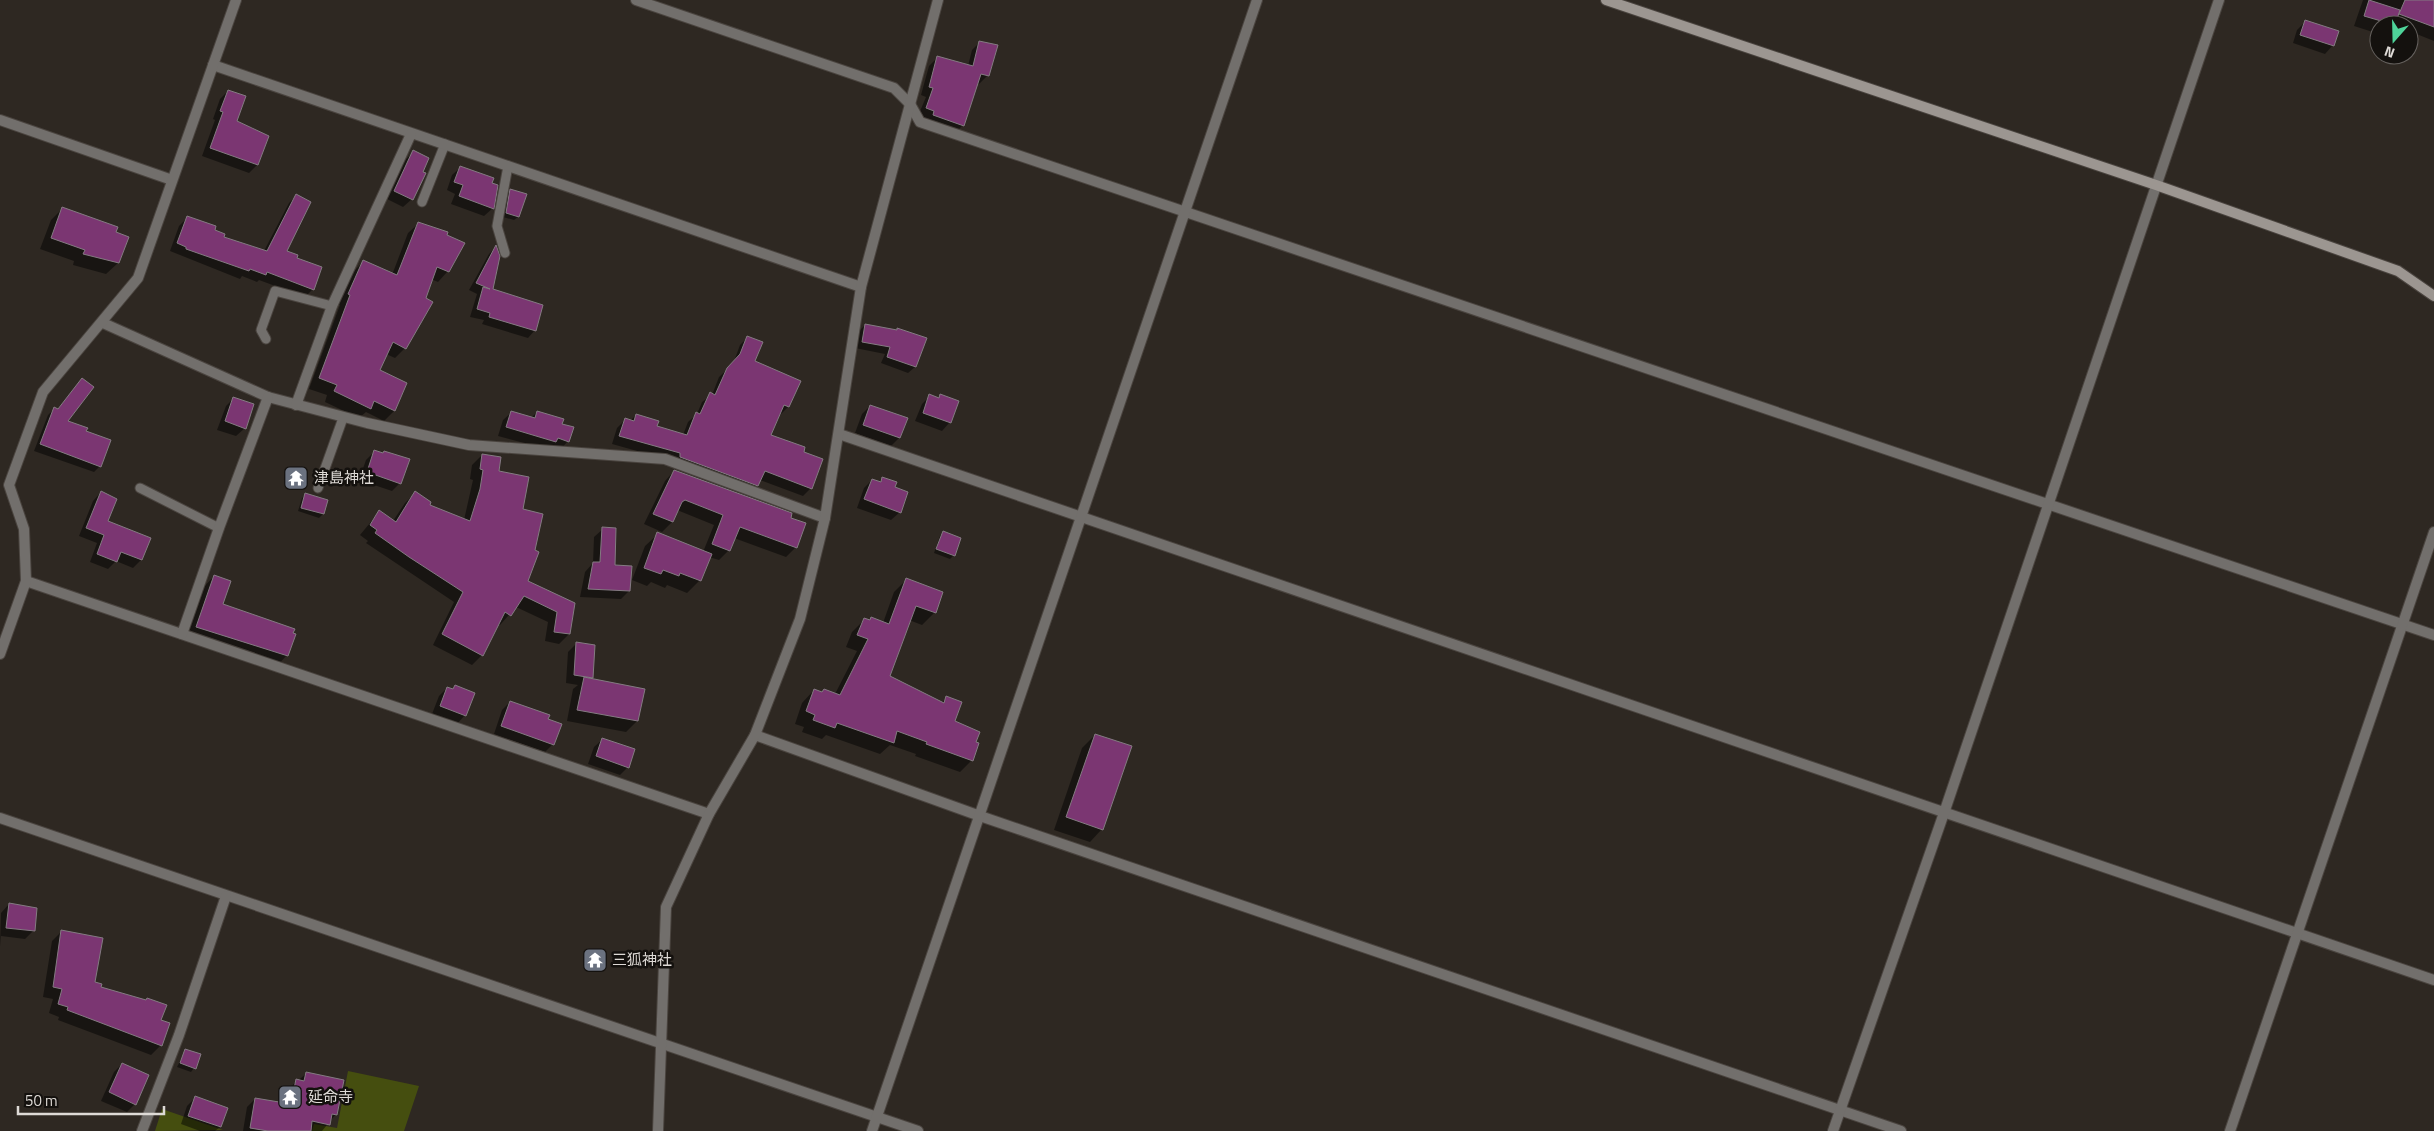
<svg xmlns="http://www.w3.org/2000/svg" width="2434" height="1131" viewBox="0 0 2434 1131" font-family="'Titillium Web','Noto Sans JP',sans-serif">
<rect width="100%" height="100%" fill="#2e2822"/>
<g fill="#454e0f">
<polygon points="348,1071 419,1086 404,1131 312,1131 314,1124 337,1128"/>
<polygon points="162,1109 223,1130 155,1131"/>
</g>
<g fill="#0007">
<polygon points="2363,0 2434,0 2434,41 2409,31 2409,25 2379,25 2379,34 2354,26"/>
<polygon points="2305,22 2333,45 2325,54 2293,43 2297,30"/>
<polygon points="980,42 988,75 979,84 977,83 963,125 955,133 925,123 927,119 918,116 926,97 921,95 929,66 937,58 968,66 972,50"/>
<polygon points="228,91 236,122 253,128 257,165 249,173 202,156 215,120 213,119 220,99"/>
<polygon points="414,152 412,199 403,207 387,199 405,160"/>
<polygon points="461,167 490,184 493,208 484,216 451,204 455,194 447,190 452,175"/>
<polygon points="511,190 526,195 518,217 514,220 503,217 507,194"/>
<polygon points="296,196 285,251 313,289 305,297 259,280 257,282 242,276 240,279 170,251 179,226 187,218 223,237 264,251 289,203"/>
<polygon points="63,208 127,238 118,263 106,274 73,265 74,261 40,249 51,220"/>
<polygon points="419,223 448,271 438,282 431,279 405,348 395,358 386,354 378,371 405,383 394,411 384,421 366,412 359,418 325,402 327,395 309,389 340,305 338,304 353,272 363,262 392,275 408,233"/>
<polygon points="496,247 491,290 535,330 528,338 482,324 484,320 470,317 477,294 469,290 489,254"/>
<polygon points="865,325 896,331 898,329 915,367 908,373 881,363 885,354 855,348 858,332"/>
<polygon points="748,337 753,362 799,382 788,407 780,415 770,436 802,453 811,488 803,496 760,480 749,493 673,461 612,444 617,428 625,420 630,421 636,415 656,427 683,435 688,422 697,414 702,402 712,395 719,377 733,364 740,345"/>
<polygon points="82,379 66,422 85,432 100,466 94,472 34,451 48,415 55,408 57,410"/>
<polygon points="930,396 937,398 940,396 950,422 942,431 915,421 922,404"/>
<polygon points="234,398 245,428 236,436 217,430 226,406"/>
<polygon points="870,406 906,418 899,438 891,446 855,433 862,414"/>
<polygon points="512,412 531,418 537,412 561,425 568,441 560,450 547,449 498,436 503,420"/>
<polygon points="375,451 400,483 392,491 359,480 366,460"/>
<polygon points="482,455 498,472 522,510 526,581 574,604 569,634 559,644 545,641 548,622 516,607 500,625 498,624 482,655 472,665 433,645 454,602 366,543 368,541 360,535 379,512 393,521 405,503 415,493 428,505 464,520 473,480 470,479 472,465"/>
<polygon points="674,471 789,518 796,547 786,557 734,538 729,550 719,560 709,557 700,580 687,593 667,585 665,588 651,582 647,586 632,580 645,546 658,534 703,552 714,525 677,510 672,522 662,532 644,524 665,481"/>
<polygon points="883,479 894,488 900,512 891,520 857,508 864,488 872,480 879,483"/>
<polygon points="101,492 106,521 149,538 141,560 133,568 116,561 108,569 90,562 97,543 79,536 93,501"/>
<polygon points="306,494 327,500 323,514 319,518 298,511 302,498"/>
<polygon points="603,529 613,566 629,591 621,599 580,597 585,572 593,563 594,537"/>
<polygon points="943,532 954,555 950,559 934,553 940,536"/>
<polygon points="214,576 221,605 287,655 276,667 185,639 203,588"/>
<polygon points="906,580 942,593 935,612 922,625 909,620 888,677 941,703 947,698 954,722 975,743 972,760 960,772 915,756 916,754 890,745 880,754 826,735 822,739 802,732 804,727 795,724 802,703 814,690 835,694 857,651 846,647 852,632 864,620 868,621 871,619 883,623 894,592"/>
<polygon points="576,644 592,677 589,679 637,721 626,732 567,721 573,689 578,685 566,683 568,652"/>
<polygon points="455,686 465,715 457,724 432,714 439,696 447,688 452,690"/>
<polygon points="510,702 547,720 553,744 545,752 494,734 502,710"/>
<polygon points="1095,735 1102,829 1090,842 1054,830 1082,748"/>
<polygon points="603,739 628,767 620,775 588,764 594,747"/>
<polygon points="9,904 34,930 25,939 1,936 0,947 1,913"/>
<polygon points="62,931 94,983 100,988 160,1020 161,1045 151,1055 58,1020 59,1017 49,1013 53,999 43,997 52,941"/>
<polygon points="186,1050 194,1068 191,1072 177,1067"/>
<polygon points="122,1064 135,1104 127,1112 101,1101 114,1072"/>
<polygon points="307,1073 336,1114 322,1131 243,1131 247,1107 255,1099 285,1104 289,1088"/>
<polygon points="196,1097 226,1108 220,1127 215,1131 200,1131 181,1124 187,1106"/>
</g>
<g fill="#7b3672" stroke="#847b82">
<polygon points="2369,0 2400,10 2395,25 2364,16"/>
<polygon points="2405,0 2434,0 2434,27 2399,14"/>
<polygon points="2305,20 2339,31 2334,46 2300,35"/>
<polygon points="979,41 998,45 989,76 981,74 964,126 933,115 934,111 926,108 933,88 929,87 937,56 973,66"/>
<polygon points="228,90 246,96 237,121 269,136 258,165 210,148 223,112 220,111"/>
<polygon points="413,150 429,158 423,172 426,173 413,200 394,191"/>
<polygon points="460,166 494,178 492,183 498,185 494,209 459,196 463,185 454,182"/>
<polygon points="510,189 527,194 519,217 506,213"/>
<polygon points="296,194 311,202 287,251 298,255 297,258 322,267 314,290 267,272 266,275 250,269 249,271 186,249 186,247 177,243 187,216 216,226 215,230 225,234 224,237 267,251"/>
<polygon points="62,207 118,227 116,232 129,237 119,263 83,254 85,250 51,238"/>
<polygon points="418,222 448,232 447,235 465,243 449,272 437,267 426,298 433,302 406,349 393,342 380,370 407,383 395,411 374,401 371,409 334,391 337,385 319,378 350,295 348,294 363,260 397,275"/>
<polygon points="496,245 500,256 493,289 543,305 536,331 489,317 490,313 477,309 483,287 490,289 476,283"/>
<polygon points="865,324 897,330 897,328 927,338 916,367 887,357 890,347 862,342"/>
<polygon points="747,336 763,342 755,361 801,381 789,407 784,405 771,435 805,447 804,452 823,459 812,489 765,471 758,486 680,457 680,453 619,436 625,418 634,421 636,414 659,421 657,426 687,435 696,412 700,414 710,392 715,395 727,368 740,354"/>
<polygon points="82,378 94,387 68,421 88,428 86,431 111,440 101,467 40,444 54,407 58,409"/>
<polygon points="929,394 939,398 940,394 959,401 951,423 923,413"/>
<polygon points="233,397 254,404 246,429 225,421"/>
<polygon points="870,405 908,418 900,438 863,425"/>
<polygon points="511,411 535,418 537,411 564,419 562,424 574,427 569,442 558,438 556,442 506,427"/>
<polygon points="374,450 383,453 384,451 410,459 401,484 367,472"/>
<polygon points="482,454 501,457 499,471 529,477 523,509 543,514 535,550 539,552 528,581 575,603 570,634 554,632 557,612 524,596 511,616 505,612 483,656 442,634 463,592 409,557 375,533 377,530 370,525 379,510 396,522 415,491 431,502 430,505 470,521 480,489 483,470 480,469"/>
<polygon points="674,470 792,513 791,518 806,523 797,548 740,527 730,551 712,544 723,515 685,500 682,502 673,522 653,514"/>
<polygon points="882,477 897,482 895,487 908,492 901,513 864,499 872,479 881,482"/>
<polygon points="101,491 117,499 108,521 151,538 142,560 121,552 117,562 97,554 104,535 86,528"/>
<polygon points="305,493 328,500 324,514 301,508"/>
<polygon points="602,527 616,528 615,565 632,566 630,591 588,589 593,562 600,562"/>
<polygon points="943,531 961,538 955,556 936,549"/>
<polygon points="657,532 712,554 701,581 680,573 679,576 663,570 661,574 644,568"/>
<polygon points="214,575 231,581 223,604 295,629 293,633 296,634 288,656 196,627"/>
<polygon points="906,578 943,592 936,613 916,606 890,676 944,703 946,696 962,702 955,721 980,732 976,742 979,743 973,761 926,744 927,742 897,731 894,743 837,723 835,728 813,720 815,715 806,711 814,689 822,692 824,689 840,695 868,639 857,635 864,618 870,620 871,617 889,624"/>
<polygon points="576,642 595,645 593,678 574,675"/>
<polygon points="584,677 645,689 638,721 577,710"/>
<polygon points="455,685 475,693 466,716 440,706 447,687 453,689"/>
<polygon points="510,701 550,715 548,719 562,724 554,745 501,726"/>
<polygon points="1095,734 1132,746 1103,830 1066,817"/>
<polygon points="602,738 635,749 629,768 596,756"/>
<polygon points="9,903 37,908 35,931 6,928"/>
<polygon points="61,930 103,938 95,982 102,984 101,987 146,1000 147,998 167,1005 161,1020 170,1023 162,1046 67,1010 68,1007 58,1004 62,989 53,987"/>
<polygon points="185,1049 201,1054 196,1069 180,1063"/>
<polygon points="122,1063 149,1075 136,1105 109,1092"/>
<polygon points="306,1072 344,1080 337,1115 332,1114 330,1125 312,1121 311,1131 268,1131 250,1128 255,1098 291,1104 296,1079 304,1081"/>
<polygon points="195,1096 228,1108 221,1127 188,1116"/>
</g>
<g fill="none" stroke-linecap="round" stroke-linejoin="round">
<g stroke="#4a443f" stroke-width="11">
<g id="lane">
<polyline points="422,202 445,144"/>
<polyline points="505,253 497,226 508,166"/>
<polyline points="266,339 261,330 275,291 332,306"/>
<polyline points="140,488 219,528"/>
<polyline points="318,488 343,418"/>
</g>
</g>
<g stroke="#4a443f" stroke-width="12">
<g id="street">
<polyline points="636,0 894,88 910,104 920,122 2434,635"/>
<polyline points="213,65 861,287"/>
<polyline points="0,120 172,180"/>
<polyline points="103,323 268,397 367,423 469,445 665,459 825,518"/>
<polyline points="296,405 332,306 411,134"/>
<polyline points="839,434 2434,980"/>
<polyline points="26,581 709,814"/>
<polyline points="182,634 219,528 268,397"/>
<polyline points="0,654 26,581 24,529 9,485 43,392 138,278 236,0"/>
<polyline points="755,735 980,816 1901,1131"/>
<polyline points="0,818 918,1131"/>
<polyline points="142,1131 179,1035 226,896"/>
<polyline points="658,1131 666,907 709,814 755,735 800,619 825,518 861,287 938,0"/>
<polyline points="872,1131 1257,0"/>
<polyline points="1833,1131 1944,813 2219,0"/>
<polyline points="2230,1131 2434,532"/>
</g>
</g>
<g stroke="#4a443f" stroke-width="12">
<polyline id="secondary" points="1606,0 2156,185 2398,271 2434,296"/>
</g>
<use href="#lane" stroke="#726f6c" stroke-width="9"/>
<use href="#street" stroke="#726f6c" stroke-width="10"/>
<use href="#secondary" stroke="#9c9691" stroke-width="10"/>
</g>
<defs>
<g id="temple-square" transform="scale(1.25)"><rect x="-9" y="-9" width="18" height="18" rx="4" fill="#6b7280" stroke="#14110e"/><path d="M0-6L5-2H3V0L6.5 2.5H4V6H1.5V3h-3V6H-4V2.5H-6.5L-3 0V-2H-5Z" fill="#fff"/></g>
</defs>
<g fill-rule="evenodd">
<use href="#temple-square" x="296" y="478"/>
<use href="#temple-square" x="595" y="960"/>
<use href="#temple-square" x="290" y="1097"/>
</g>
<g text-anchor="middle" stroke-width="5" stroke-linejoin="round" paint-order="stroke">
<g font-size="15" fill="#dedad6" stroke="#14110e" text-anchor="start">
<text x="314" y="483">津島神社</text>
<text x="612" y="965">三狐神社</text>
<text x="308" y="1102">延命寺</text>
</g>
</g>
<g transform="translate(2394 40) rotate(200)"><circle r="24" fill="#14110e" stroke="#65615e"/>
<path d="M0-4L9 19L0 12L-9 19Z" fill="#4ed399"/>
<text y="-8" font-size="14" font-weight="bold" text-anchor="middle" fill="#dedad6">N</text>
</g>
<path d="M18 1106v8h146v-8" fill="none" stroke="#dedad6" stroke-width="2.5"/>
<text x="25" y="1106" font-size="15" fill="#dedad6" stroke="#14110e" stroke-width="4" paint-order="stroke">50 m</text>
</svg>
